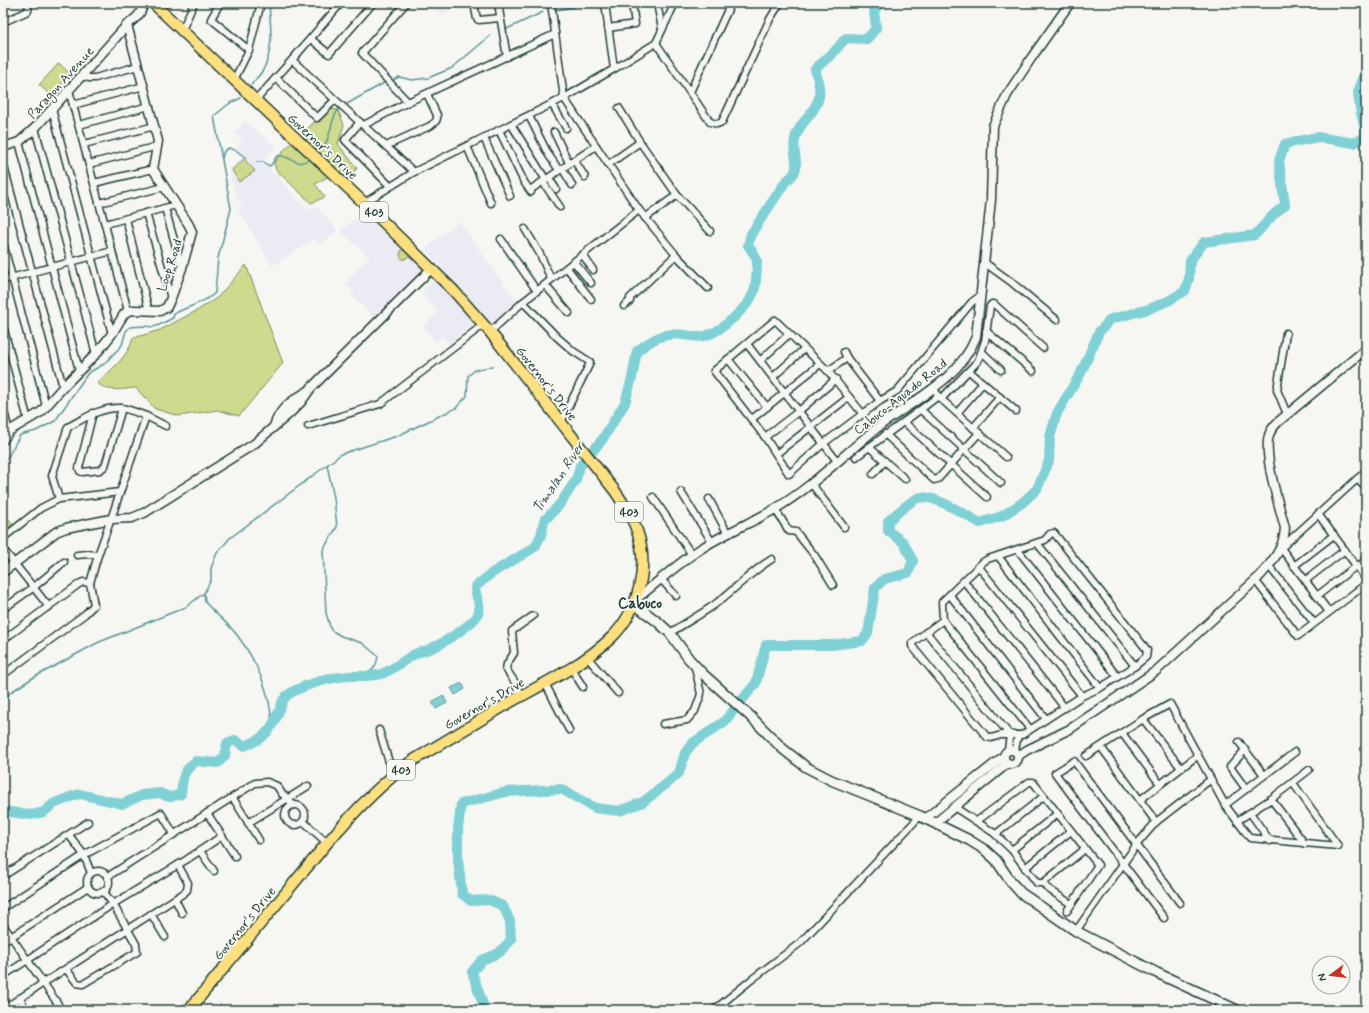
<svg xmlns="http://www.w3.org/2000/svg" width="1369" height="1013" viewBox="0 0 1369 1013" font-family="Mynerve,sans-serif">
<rect width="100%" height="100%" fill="#f6f6f2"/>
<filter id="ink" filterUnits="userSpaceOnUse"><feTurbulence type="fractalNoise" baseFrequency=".025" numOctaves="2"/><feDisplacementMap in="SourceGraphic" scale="8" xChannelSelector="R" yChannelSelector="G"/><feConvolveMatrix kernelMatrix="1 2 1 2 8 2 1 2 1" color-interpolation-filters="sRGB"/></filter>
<g filter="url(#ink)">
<g fill="#ebebf4">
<polygon points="429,3 455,3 444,16"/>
<polygon points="245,121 276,147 262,161 309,211 316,206 338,231 319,245 314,239 272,266 238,209 242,206 238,200 229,170 243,157 237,148 242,141 234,132"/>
<polygon points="364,213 422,269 375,318 351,295 354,291 345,284 369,257 340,230"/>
<polygon points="459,221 518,304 492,326 425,249"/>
<polygon points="435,279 475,323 450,344 442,337 436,342 423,327 438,312 421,293"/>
</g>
<g fill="#ceda8d" stroke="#768c60">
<polygon points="59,63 71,75 51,95 39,85"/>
<polygon points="329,109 338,110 344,125 338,144 357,168 349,179 329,176 315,184 325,197 311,203 276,170 274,163 285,149"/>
<polygon points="244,159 255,171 239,182 232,170"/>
<polygon points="403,249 410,255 405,259 402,259 400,256 401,251"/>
<path d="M 246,265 L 283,363 L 239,416 L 217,410 L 179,416 L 155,409 L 136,388 C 122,389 108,393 97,383 C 110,371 129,356 133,338 L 160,330 L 198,310 L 218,297 Z"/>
<polygon points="3,516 7,517 13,524 3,532"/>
</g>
<g fill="#7fd1d5" stroke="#599695">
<polygon points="462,683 465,689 455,695 451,688"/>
<polygon points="443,695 447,703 436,709 432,702"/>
</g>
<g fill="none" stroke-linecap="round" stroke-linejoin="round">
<g stroke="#599695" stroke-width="1.5">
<polyline points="557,10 574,7 577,3"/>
<polyline points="507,29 543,12"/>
<polyline points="393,80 399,77 412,80 428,78 452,68 490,36"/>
<path d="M 251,85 C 255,80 260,75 263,70 C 274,50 271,27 269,5 L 271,3"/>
<polyline points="347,104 384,83"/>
<polyline points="1364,126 1366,127"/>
<path d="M 322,148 C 332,139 329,120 339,109"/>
<polyline points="222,158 224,151 229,148 237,151 246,158"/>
<path d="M 257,162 L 264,162 L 269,166 L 271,165 L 277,156 C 290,154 297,169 309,159"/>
<path d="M 3,463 L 8,457 L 20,435 L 36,431 L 55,421 L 88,373 L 104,364 L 122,345 L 126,331 L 130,327 L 145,326 L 153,327 L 159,325 L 173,318 L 174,314 C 188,306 203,304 215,293 L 218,258 L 231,209 L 214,116 L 230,103 L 241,98"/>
<path d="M 204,593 L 205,602 C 215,614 228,623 237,635 C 257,661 271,694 272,726"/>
<path d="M 361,677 C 372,671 376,669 378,656 L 362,643 L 341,636 L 331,630 L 326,613 L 323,550 L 337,527 L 334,498 L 327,465 L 341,454 L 397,436 L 456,408 L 467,396 L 468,376 L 475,370 L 493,366"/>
<polyline points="3,700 11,692 31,679 97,643 186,607 204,593 211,580 211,568 217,553 230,538 327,465"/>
</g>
<g stroke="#7fd1d5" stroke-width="10">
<polyline points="1366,71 1358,92 1360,109 1366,133"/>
<path d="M 3,811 L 31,815 L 44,812 L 53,804 L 73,796 L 80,794 L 122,804 L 142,795 L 160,793 L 166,796 L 171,797 L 181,794 C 183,777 182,772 196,761 L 218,763 L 225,756 L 227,743 L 235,740 L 244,746 C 265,739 272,729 280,709 C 282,702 283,698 289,694 C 305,684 332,677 350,676 C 361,676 370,677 381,674 C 394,670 403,660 415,654 C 420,651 427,651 432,648 C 442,644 475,623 478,614 C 482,603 475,597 475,587 L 492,573 L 535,547 L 541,535 L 544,521 L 560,504 L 576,480 L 580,466 L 602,440 L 625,403 L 632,378 L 637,351 C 653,339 663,332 684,335 C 691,336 698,338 705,336 C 721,332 748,307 754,292 C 756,286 757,267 757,261 C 756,256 751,250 748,245 L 751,234 L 786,181 C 805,169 791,156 795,139 C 798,123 816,113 819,97 C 821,89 817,77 815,69 L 833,53 L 846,38 L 867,39 L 876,28 L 874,10 L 881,3"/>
<path d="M 485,1010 L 472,972 L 482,960 L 499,953 L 511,940 L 510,921 L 503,906 L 489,900 L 471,901 L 462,894 L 458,859 L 458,829 L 461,804 L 506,792 L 561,789 L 595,808 L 619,811 L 643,802 L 669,782 L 679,773 L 685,753 L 693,743 L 724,722 L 756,683 L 766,645 L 832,645 L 862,641 L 868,633 L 875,588 L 884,579 L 908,573 L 913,561 L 903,542 L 888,531 L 888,521 C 897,514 907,503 918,498 C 932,493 968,516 980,523 L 1002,516 L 1022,503 L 1037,489 L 1049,461 L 1050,437 L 1057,413 L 1081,373 L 1099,332 L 1111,319 L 1149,309 L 1168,301 L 1185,291 L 1189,279 L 1190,261 L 1204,242 L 1255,235 L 1273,215 L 1285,205 L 1279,161 L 1285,144 L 1317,137 L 1354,143 L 1366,137"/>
</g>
<g stroke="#1f3d34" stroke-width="9">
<g id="minor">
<polyline points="220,3 211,19 249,50 261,3"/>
<polyline points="406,3 362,53 408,102"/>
<polyline points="474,3 477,19 479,20 500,18"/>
<polyline points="498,3 507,57"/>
<polyline points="551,3 564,98 639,210 676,255 708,288"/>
<polyline points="605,3 614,69"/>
<polyline points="657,3 662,29"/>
<polyline points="3,10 5,19 8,20 28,11 29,3"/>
<polyline points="608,28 635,24 632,3"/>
<polyline points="182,30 194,3"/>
<polyline points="311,39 329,54 373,3"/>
<polyline points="656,43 710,122 717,124 722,122 770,19 780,3"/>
<polyline points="292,60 414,172"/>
<polyline points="82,76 89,78 95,78 138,66"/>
<polyline points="276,78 317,118 335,100"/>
<polyline points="234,80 249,50"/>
<polyline points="69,90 128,311"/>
<polyline points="690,92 731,3"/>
<polyline points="256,100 292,60 341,3"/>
<polyline points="552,104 566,128"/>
<polyline points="73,105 144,86"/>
<polyline points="619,108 640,142 677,195 710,231"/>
<polyline points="52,109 112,334"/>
<polyline points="529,116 548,154 559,170"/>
<polyline points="360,122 345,140 390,186"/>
<polyline points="511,124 546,180"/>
<polyline points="79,125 149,106"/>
<polyline points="364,125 408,102 555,34"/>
<polyline points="35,128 96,354"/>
<polyline points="499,130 524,182 531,192"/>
<polyline points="554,132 569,163"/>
<polyline points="484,138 510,196"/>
<polyline points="19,142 79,370"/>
<polyline points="84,144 155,126"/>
<path d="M 386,146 L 430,126 C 434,123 438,121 437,115 L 427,94"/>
<polyline points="467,146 491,203"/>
<polyline points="574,160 585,177"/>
<polyline points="3,163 63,387"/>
<polyline points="89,164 158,146"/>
<polyline points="609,164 640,142"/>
<polyline points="562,168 572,185"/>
<polyline points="549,178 556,189"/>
<polyline points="543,182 560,207"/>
<polyline points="94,183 153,169"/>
<polyline points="530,190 596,146"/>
<polyline points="99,203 164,187"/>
<polyline points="364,203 414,172 564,98 614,69 656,43 675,3"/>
<polyline points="165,208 182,268"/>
<polyline points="146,213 171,298"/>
<polyline points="645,218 677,195"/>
<polyline points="126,219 149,311"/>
<polyline points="105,224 176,205"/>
<polyline points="525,229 540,254 551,279"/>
<polyline points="501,239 537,291"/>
<polyline points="3,243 46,406"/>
<polyline points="583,255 593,270"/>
<polyline points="574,262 591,283"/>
<polyline points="985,263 1010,281 1057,320"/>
<polyline points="567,268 591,299"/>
<polyline points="3,280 112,251"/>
<polyline points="545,285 569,313"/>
<polyline points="523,302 557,337 573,351 590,362 589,365 561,422"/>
<polyline points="624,306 630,301 630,298 676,255"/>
<polyline points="3,326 28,420"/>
<polyline points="986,331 1033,371"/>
<polyline points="490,332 523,302 639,210"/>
<polyline points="1286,333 1277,390 1287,414"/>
<polyline points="747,344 837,461"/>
<polyline points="844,352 847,358 828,371 775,320 714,371 765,437 789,474 824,443 880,401"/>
<polyline points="982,352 1001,370"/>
<polyline points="847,358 880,401 897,391 972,302 980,296"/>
<polyline points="728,359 767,407"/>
<polyline points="760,361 789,334"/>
<polyline points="828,371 862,413"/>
<polyline points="969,371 1016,411"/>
<polyline points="773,377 804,349"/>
<polyline points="933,388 941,399 978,361 985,341 990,306 992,304 994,304 1043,348"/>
<polyline points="941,399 1006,457"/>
<polyline points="3,408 9,431"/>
<polyline points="921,410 1001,483"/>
<polyline points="93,413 79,468 80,471 82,472 100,470 105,466 122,408"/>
<polyline points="957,413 983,383"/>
<polyline points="146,416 166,426"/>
<polyline points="752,419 820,364"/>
<polyline points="904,422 987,497"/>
<polyline points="308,426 380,404 483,325"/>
<polyline points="973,428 1000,397"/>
<polyline points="885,434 934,480 938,479 979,433"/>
<polyline points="765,437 799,411 836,379"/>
<polyline points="869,447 905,479"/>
<polyline points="776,454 849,397"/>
<path d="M 856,457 C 883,436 912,417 938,396"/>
<polyline points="873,474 885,461"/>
<polyline points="1357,479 1366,488"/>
<polyline points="811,483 844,527"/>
<polyline points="681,492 712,542"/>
<polyline points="653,497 692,555"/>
<polyline points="709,499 728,534"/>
<polyline points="775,509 789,531 796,532 815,556 833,585"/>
<polyline points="1318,514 1366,579"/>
<polygon points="1054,533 1147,650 1146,657 1135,666 1100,688 1082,696 1022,735 1001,735 991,738 987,737 912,646 912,643 943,620 942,602 983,562 988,559 1045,540 1050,534"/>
<polyline points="3,538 41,508 59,499 120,492"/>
<polyline points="1037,543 1135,666"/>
<polyline points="3,549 49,607"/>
<polyline points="1018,550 1117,676"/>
<polyline points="77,555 88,554 98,555"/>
<polyline points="998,556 1100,688"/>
<polyline points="1269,566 1314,623"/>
<polyline points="1294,566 1334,535"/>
<polyline points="979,567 1082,696"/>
<polyline points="1358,568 1366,559"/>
<polyline points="661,579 676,596"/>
<polyline points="1255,580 1298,636 1366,584"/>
<polyline points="1306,580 1345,550"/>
<polyline points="964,581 1065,708"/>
<polyline points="950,595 1046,719"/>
<polyline points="1317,596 1356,566"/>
<polyline points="3,609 34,587 64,562"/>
<polyline points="1329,612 1281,548 1366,471"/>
<polyline points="943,620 1030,729"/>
<polyline points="926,632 1009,734"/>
<path d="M 670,633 C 685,623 700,615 714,605 C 734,590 751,572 772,559"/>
<polyline points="3,640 79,584 83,582 90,583"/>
<polyline points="587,657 618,693"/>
<polyline points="571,668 583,687"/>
<path d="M 3,675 L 85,614 L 94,605 L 90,583 L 98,555 L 111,519 L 146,416 C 138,413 129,409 121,408 C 101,407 85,418 68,427 L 52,476 L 59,499"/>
<polyline points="545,683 569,730"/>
<polyline points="522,696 516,684 506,669 507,664 514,653 512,631 533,616"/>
<polyline points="1143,719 1181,768"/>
<polyline points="663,724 687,720 695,711 701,694 695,667"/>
<polyline points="379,730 393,775"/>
<polyline points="1122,733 1160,784"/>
<polyline points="1239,742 1264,775"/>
<polyline points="1101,747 1156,822"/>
<polyline points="1008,750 1010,734"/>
<polyline points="1015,750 1018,735"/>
<polyline points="1245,750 1230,767 1246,789"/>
<polyline points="1086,756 1143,719 1170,704 1225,805 1250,838 1338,846"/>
<polyline points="1293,783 1338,846"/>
<polyline points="233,798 259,840"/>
<polyline points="1271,799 1305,844"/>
<polyline points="1140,800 1197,756"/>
<polyline points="1225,805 1295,752"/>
<circle cx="295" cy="815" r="10"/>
<polyline points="954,807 994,833 1012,850 1037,883 1043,883 1047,888 1071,904"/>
<polyline points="207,813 235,856"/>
<polyline points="1251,814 1270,841"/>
<polyline points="303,821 327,843"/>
<polyline points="977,821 1029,782 1033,782 1098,865 1067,911"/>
<polyline points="1237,821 1271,799 1309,770"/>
<polyline points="248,823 308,786"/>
<polyline points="996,834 1044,796"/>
<polyline points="69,835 84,855 91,873"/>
<polyline points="1012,850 1057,814"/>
<polyline points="200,851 214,871"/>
<polyline points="1025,868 1071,831"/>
<circle cx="98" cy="882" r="11"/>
<polyline points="3,876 88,822"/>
<polyline points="107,877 255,783 267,782 277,786 282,794 288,798 293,805"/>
<polyline points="1043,883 1085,849"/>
<polyline points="175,899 182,913"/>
<polyline points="3,908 84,855 161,813 174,834"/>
<polyline points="151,914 165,937"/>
<polyline points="1164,918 1055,773 1074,761 1180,903"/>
<polyline points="3,925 58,1004"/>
<polyline points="1076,931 1137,844 1156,822 1210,780"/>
<polyline points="3,942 88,887"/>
<polyline points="66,969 77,983 83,984 137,952 136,944 113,904 103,891"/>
<polyline points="3,976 113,904 186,860 222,836"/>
<polyline points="20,998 26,1010"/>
<polyline points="3,1009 184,893 187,890 188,883 178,865"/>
<polyline points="714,1010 751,980 800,943 920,816"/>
</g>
</g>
<g stroke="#1f3d34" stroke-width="11">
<g id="tertiary">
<path d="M 3,147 L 19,142 L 35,128 L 127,25 C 135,19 143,13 143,3"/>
<path d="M 274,426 C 281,406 290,403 306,392"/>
<polyline points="3,440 9,431 41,412 63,387 96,354 112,334 124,314 128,311 134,310 160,311 167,307 171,298 182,268 192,232 189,225 153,169 158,141 127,25"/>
<polyline points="3,572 56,532 66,528 111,519 132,518 144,513 254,444 290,413 301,402 311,388 432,268"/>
<path d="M 635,600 C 657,583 678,563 702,548 C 725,533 751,523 775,509 C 814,486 846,452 882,424 C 916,399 960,378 976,337 L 991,200 L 993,126 L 1007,95 L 1032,57 L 1070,3"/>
<circle cx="1011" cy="757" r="7"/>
<path d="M 1018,756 L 1027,750 L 1070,729 L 1156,671 L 1260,576 C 1273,561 1284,548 1285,528 C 1279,505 1263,455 1269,435 C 1271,429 1274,426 1278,422 L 1366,349"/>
<polyline points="926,818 1003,757"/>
<polyline points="935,823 1008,763"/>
</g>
</g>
<g stroke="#1f3d34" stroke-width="12">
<polyline id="secondary" points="634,604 658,622 670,633 689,659 703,674 750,716 783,749 806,767 831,780 920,816 969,840 985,850 996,860 1011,882 1021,893 1076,931 1157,973 1237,1010"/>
</g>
<g stroke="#1f3d34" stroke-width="13">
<path id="primary" d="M 153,3 L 364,203 L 454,291 L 490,332 L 615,491 C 624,504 632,516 637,531 C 650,567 638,612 611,638 C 584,664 547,682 514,700 C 480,720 446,741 412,761 C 380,784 353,813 327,843 L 189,1010"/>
</g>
<use href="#minor" stroke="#f6f6f2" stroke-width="6"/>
<use href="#tertiary" stroke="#f6f6f2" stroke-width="8"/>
<use href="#secondary" stroke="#f6f6f2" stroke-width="9"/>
<use href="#primary" stroke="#fce080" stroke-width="10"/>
</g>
</g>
<g text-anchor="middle" stroke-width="4" stroke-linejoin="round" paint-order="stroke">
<g fill="#f6f6f2" stroke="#60746d" stroke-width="1">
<rect x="360" y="202" width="28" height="20" rx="3"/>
<rect x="615" y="502" width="28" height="20" rx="3"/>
<rect x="387" y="760" width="28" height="20" rx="3"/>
</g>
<g font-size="12" font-weight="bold" fill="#1f3d34">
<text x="374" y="216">403</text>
<text x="629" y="516">403</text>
<text x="401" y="774">403</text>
</g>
<g font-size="13" fill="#1f3d34" stroke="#f6f6f2">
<text transform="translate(60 82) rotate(-48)" y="5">Paragon Avenue</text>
<text transform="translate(323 146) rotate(43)" y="5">Governor's Drive</text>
<text transform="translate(169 265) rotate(-72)" y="5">Loop Road</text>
<text transform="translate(547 383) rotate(52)" y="5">Governor's Drive</text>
<text transform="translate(900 396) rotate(-38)" y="5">Cabuco-Aguado Road</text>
<text transform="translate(484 703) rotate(-30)" y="5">Governor's Drive</text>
<text transform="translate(244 923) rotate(-51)" y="5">Governor's Drive</text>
</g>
<g font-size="14" font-style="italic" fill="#325b54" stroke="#f6f6f2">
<text transform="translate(558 477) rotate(-56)" y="5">Timalan River</text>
</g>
<g font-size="15" font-weight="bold" fill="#1f3d34" stroke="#f6f6f2">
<text x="640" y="608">Cabuco</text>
</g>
</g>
<rect width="1369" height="1013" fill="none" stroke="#f6f6f2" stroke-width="16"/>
<rect x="8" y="8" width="1353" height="997" fill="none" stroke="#1f3d34" stroke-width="1.5" filter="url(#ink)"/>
<g transform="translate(1331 975) rotate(255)"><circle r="19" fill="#f6f6f2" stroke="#a0aca6"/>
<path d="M0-3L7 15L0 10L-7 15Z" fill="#c8321e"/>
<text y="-6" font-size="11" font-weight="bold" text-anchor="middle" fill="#1f3d34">N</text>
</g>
</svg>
